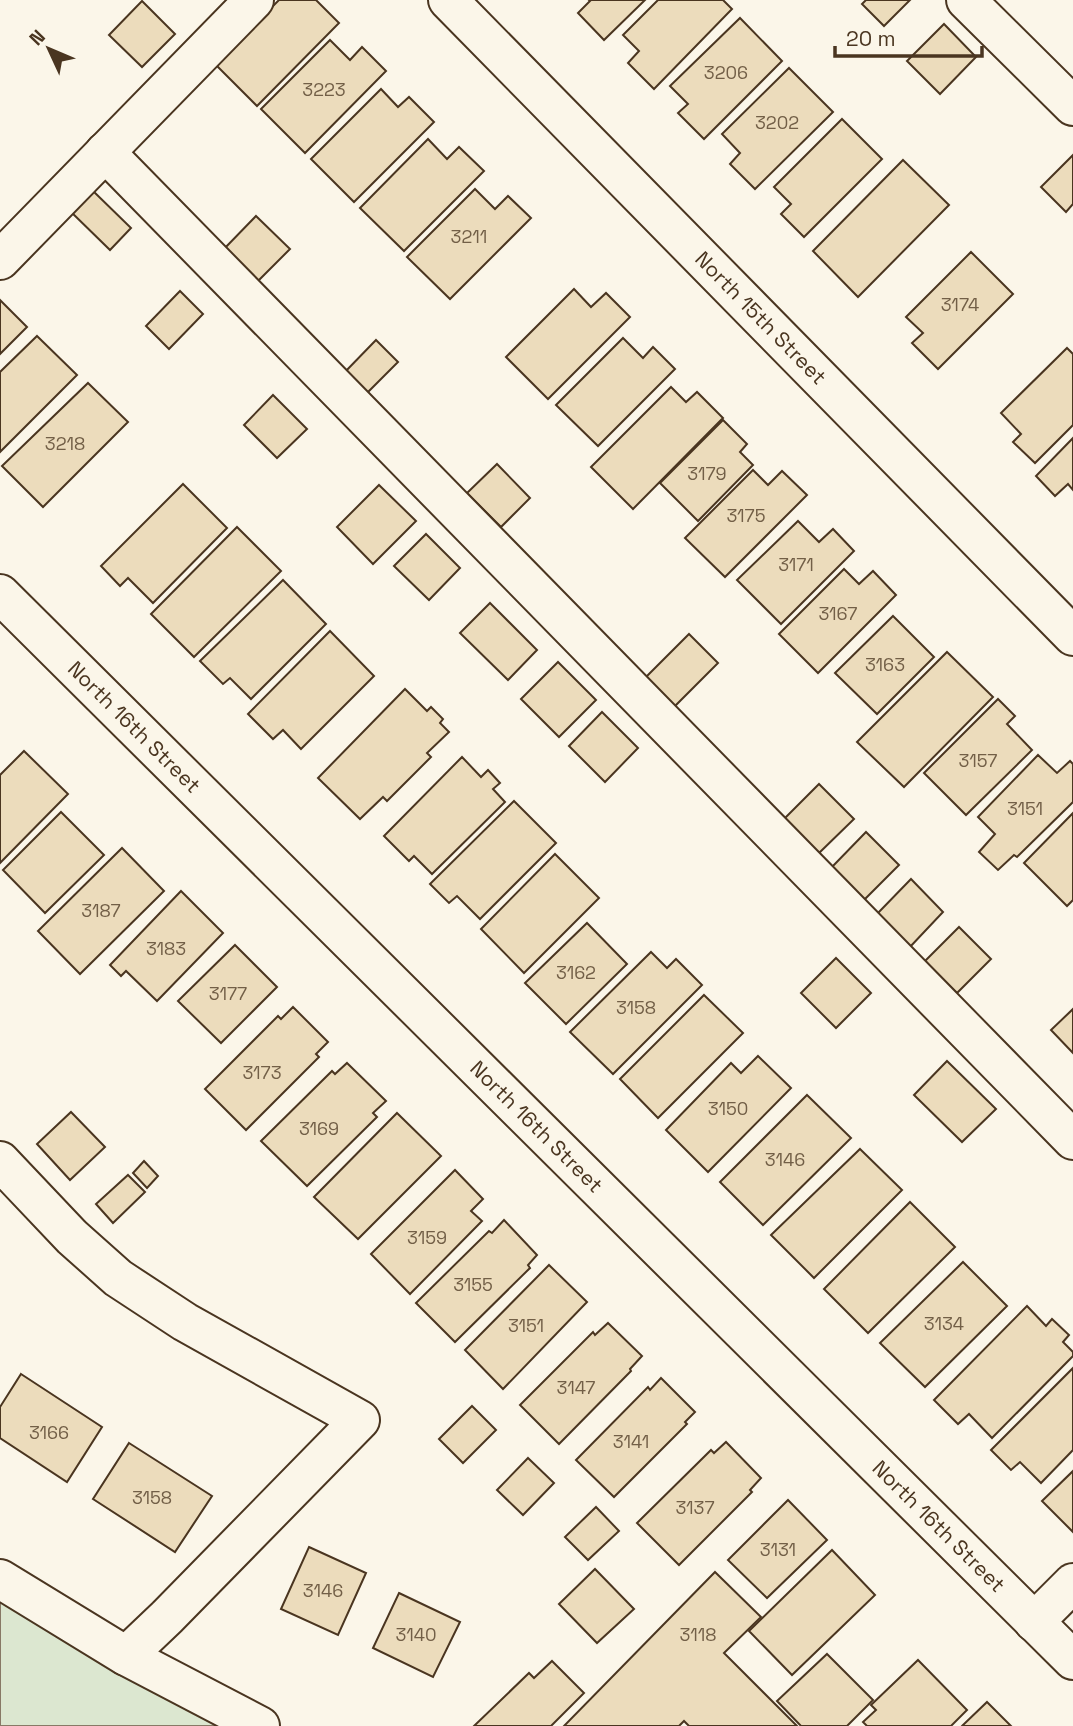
<svg xmlns="http://www.w3.org/2000/svg" width="1073" height="1726" viewBox="0 0 1073 1726" font-family="'Space Grotesk',sans-serif">
<rect width="100%" height="100%" fill="#fbf6e9"/>
<polygon fill="#dce7d0" stroke="#887966" stroke-width="2" points="0,1579 260,1726 0,1726"/>
<g fill="#ecdcbc" stroke="#4a3520" stroke-width="2">
<polygon points="279,0 316,0 339,23 257,106 215,64"/>
<polygon points="589,0 645,0 604,40 578,13 590,1"/>
<polygon points="658,0 723,0 732,9 654,89 628,63 639,51 623,35"/>
<polygon points="866,0 910,0 884,26 862,4"/>
<polygon points="142,1 175,34 142,67 109,35"/>
<polygon points="740,18 782,61 704,139 678,113 688,104 670,86"/>
<polygon points="944,24 976,57 940,94 907,61"/>
<polygon points="330,40 350,60 362,47 386,71 305,153 261,109"/>
<polygon points="789,68 833,112 755,189 730,164 740,153 722,134"/>
<polygon points="381,89 398,107 409,97 434,122 354,202 311,159"/>
<polygon points="842,119 882,159 804,237 781,214 791,204 774,187"/>
<polygon points="428,139 447,159 459,147 484,171 404,251 360,208"/>
<polygon points="1073,155 1073,204 1066,212 1041,187"/>
<polygon points="903,160 949,205 858,297 813,251"/>
<polygon points="90,188 131,228 110,250 68,209"/>
<polygon points="475,189 495,209 508,196 531,218 450,299 407,257"/>
<polygon points="256,216 290,249 255,284 222,251"/>
<polygon points="971,252 1013,294 938,369 912,343 923,333 906,317"/>
<polygon points="574,289 591,307 606,293 630,317 548,399 506,357"/>
<polygon points="180,291 203,314 169,349 146,326"/>
<polygon points="0,300 27,327 0,354"/>
<polygon points="37,336 77,375 0,452 0,372"/>
<polygon points="623,338 643,358 653,347 675,369 598,446 556,405"/>
<polygon points="376,340 398,362 364,396 342,375"/>
<polygon points="1067,348 1073,354 1073,425 1035,463 1013,442 1021,434 1001,413"/>
<polygon points="88,383 128,422 43,507 2,466"/>
<polygon points="671,387 686,402 697,392 723,418 633,509 591,467"/>
<polygon points="273,395 307,429 277,458 244,425"/>
<polygon points="723,420 747,444 740,452 753,465 698,521 660,483"/>
<polygon points="1073,438 1073,490 1068,484 1055,496 1036,476"/>
<polygon points="497,464 530,498 501,527 467,493"/>
<polygon points="753,470 768,485 782,471 807,495 725,577 685,538"/>
<polygon points="183,484 227,528 153,603 128,578 120,586 101,566"/>
<polygon points="379,485 416,521 373,564 337,527"/>
<polygon points="798,521 819,542 833,529 854,551 781,624 737,580"/>
<polygon points="237,527 281,571 194,657 151,614"/>
<polygon points="426,534 460,568 429,600 394,566"/>
<polygon points="844,569 859,584 873,571 896,595 818,673 779,634"/>
<polygon points="283,580 326,624 251,699 230,678 223,684 200,661"/>
<polygon points="490,603 537,650 508,680 460,633"/>
<polygon points="893,616 934,657 877,714 835,673"/>
<polygon points="330,631 374,676 301,749 283,730 273,739 248,714"/>
<polygon points="689,634 718,663 671,710 641,682"/>
<polygon points="947,652 993,697 904,787 857,742"/>
<polygon points="558,662 596,700 559,737 521,699"/>
<polygon points="405,689 427,711 431,707 443,719 440,723 449,732 427,753 431,757 387,801 383,797 360,819 318,778"/>
<polygon points="998,699 1015,716 1007,724 1032,750 966,815 924,773"/>
<polygon points="602,712 638,748 605,782 569,746"/>
<polygon points="24,751 68,794 0,863 0,775"/>
<polygon points="1038,755 1057,773 1070,761 1073,764 1073,802 1017,857 1014,855 998,870 979,852 995,834 978,817"/>
<polygon points="462,757 481,777 488,770 500,783 493,789 505,802 432,874 414,856 409,861 384,836"/>
<polygon points="819,784 854,819 818,854 784,819"/>
<polygon points="514,801 556,843 480,919 457,896 449,903 430,884"/>
<polygon points="61,812 104,855 45,913 3,870"/>
<polygon points="1073,813 1073,900 1067,906 1024,863"/>
<polygon points="866,832 899,865 863,901 830,869"/>
<polygon points="122,848 164,891 80,974 38,931"/>
<polygon points="555,854 599,898 524,973 481,929"/>
<polygon points="911,879 943,912 909,948 876,915"/>
<polygon points="181,891 223,933 157,1001 126,971 121,976 110,965"/>
<polygon points="587,923 627,964 566,1024 525,983"/>
<polygon points="959,927 991,959 957,993 925,961"/>
<polygon points="235,945 277,987 221,1043 178,1001"/>
<polygon points="651,952 667,968 676,959 702,985 613,1074 570,1032"/>
<polygon points="836,958 871,993 836,1028 801,993"/>
<polygon points="704,995 743,1033 658,1118 620,1079"/>
<polygon points="293,1007 328,1042 316,1054 319,1057 246,1130 205,1089 278,1016 281,1019"/>
<polygon points="1073,1009 1073,1053 1051,1030"/>
<polygon points="758,1056 791,1088 708,1172 666,1130 731,1063 741,1073"/>
<polygon points="947,1061 996,1109 962,1142 914,1095"/>
<polygon points="347,1063 386,1101 373,1113 377,1117 307,1186 261,1141 332,1071 335,1074"/>
<polygon points="807,1095 851,1138 763,1225 720,1182"/>
<polygon points="71,1112 105,1147 70,1180 37,1144"/>
<polygon points="397,1113 441,1156 358,1239 314,1197"/>
<polygon points="860,1149 902,1190 814,1278 771,1235"/>
<polygon points="144,1161 158,1176 147,1188 133,1173"/>
<polygon points="455,1170 483,1199 471,1211 482,1221 410,1294 371,1254"/>
<polygon points="128,1175 145,1192 113,1223 96,1204"/>
<polygon points="910,1202 955,1247 868,1333 824,1289"/>
<polygon points="504,1220 537,1255 528,1265 530,1268 455,1342 416,1303 489,1231 492,1233"/>
<polygon points="963,1262 1007,1306 925,1387 880,1343"/>
<polygon points="549,1265 587,1302 503,1389 465,1350"/>
<polygon points="1027,1306 1046,1326 1052,1319 1069,1335 1063,1342 1073,1352 1073,1356 992,1438 969,1414 958,1424 934,1400"/>
<polygon points="608,1323 642,1356 630,1369 631,1371 559,1444 520,1405 593,1332 595,1335"/>
<polygon points="1073,1368 1073,1450 1041,1483 1020,1462 1011,1470 991,1450"/>
<polygon points="21,1374 102,1427 67,1482 0,1438 0,1407"/>
<polygon points="661,1378 695,1412 685,1422 687,1424 614,1497 576,1460 648,1387 650,1390"/>
<polygon points="472,1406 496,1430 463,1463 439,1439"/>
<polygon points="726,1442 761,1478 750,1490 752,1492 679,1565 637,1523 711,1450 714,1453"/>
<polygon points="129,1443 212,1496 175,1552 93,1499"/>
<polygon points="528,1458 554,1483 523,1515 497,1490"/>
<polygon points="1073,1471 1073,1532 1042,1501"/>
<polygon points="788,1500 827,1540 767,1598 728,1560"/>
<polygon points="596,1507 619,1531 588,1560 565,1537"/>
<polygon points="309,1547 366,1573 338,1635 281,1609"/>
<polygon points="832,1550 875,1595 792,1675 749,1631"/>
<polygon points="595,1569 634,1609 597,1643 559,1604"/>
<polygon points="715,1572 761,1617 724,1653 797,1726 689,1726 684,1721 679,1726 564,1726"/>
<polygon points="399,1593 460,1622 433,1677 373,1648"/>
<polygon points="827,1654 873,1700 847,1726 801,1726 777,1701"/>
<polygon points="918,1660 967,1710 951,1726 867,1726 863,1722 876,1710 871,1705"/>
<polygon points="552,1661 584,1693 551,1726 474,1726 529,1673 534,1678"/>
<polygon points="987,1702 1011,1726 962,1726"/>
</g>
<g fill="none" stroke-linecap="round" stroke-linejoin="round">
<g stroke="#4a3520" stroke-width="42">
<g id="minor">
<path id="s1" d="M 448,0 L 1073,636"/>
<polyline points="966,0 1073,106"/>
<polyline points="105,152 1073,1140"/>
<polyline points="0,260 254,0"/>
<path id="s2" d="M 0,594 L 1073,1660"/>
<polyline points="0,1161 72,1237 118,1278 185,1322 360,1420 167,1617 126,1656"/>
<polyline points="1034,1622 1073,1583"/>
</g>
</g>
<g stroke="#4a3520" stroke-width="42">
<polyline id="major" points="0,1579 126,1656 260,1726"/>
</g>
<use href="#minor" stroke="#fbf6e9" stroke-width="38"/>
<use href="#major" stroke="#fbf6e9" stroke-width="38"/>
</g>
<g text-anchor="middle" stroke-width="5" stroke-linejoin="round" paint-order="stroke">
<g font-size="18" fill="#725f47">
<text x="726" y="79">3206</text>
<text x="324" y="96">3223</text>
<text x="777" y="129">3202</text>
<text x="469" y="243">3211</text>
<text x="960" y="311">3174</text>
<text x="65" y="450">3218</text>
<text x="707" y="480">3179</text>
<text x="746" y="522">3175</text>
<text x="796" y="571">3171</text>
<text x="838" y="620">3167</text>
<text x="885" y="671">3163</text>
<text x="978" y="767">3157</text>
<text x="1025" y="815">3151</text>
<text x="101" y="917">3187</text>
<text x="166" y="955">3183</text>
<text x="576" y="979">3162</text>
<text x="228" y="1000">3177</text>
<text x="636" y="1014">3158</text>
<text x="262" y="1079">3173</text>
<text x="728" y="1115">3150</text>
<text x="319" y="1135">3169</text>
<text x="785" y="1166">3146</text>
<text x="427" y="1244">3159</text>
<text x="473" y="1291">3155</text>
<text x="944" y="1330">3134</text>
<text x="526" y="1332">3151</text>
<text x="576" y="1394">3147</text>
<text x="49" y="1439">3166</text>
<text x="631" y="1448">3141</text>
<text x="152" y="1504">3158</text>
<text x="695" y="1514">3137</text>
<text x="778" y="1556">3131</text>
<text x="323" y="1597">3146</text>
<text x="416" y="1641">3140</text>
<text x="698" y="1641">3118</text>
</g>
<g font-size="21" fill="#4a3520" stroke="#fbf6e9">
<text dy="7" stroke="none"><textPath href="#s1" startOffset="446">North 15th Street</textPath></text>
<text dy="7" stroke="none"><textPath href="#s2" startOffset="189">North 16th Street</textPath></text>
<text dy="7" stroke="none"><textPath href="#s2" startOffset="756">North 16th Street</textPath></text>
<text dy="7" stroke="none"><textPath href="#s2" startOffset="1323">North 16th Street</textPath></text>
</g>
</g>
<g transform="translate(49 49) rotate(314)" stroke="#fbf6e9" stroke-width="5" paint-order="stroke">
<path d="M0-5L12 26L0 18L-12 26Z" fill="#4a3520"/>
<text y="-10" font-size="19" font-weight="bold" text-anchor="middle" fill="#4a3520">N</text>
</g>
<path d="M835 46v10h147v-10" fill="none" stroke="#4a3520" stroke-width="3.5"/>
<text x="846" y="46" font-size="21" fill="#4a3520" stroke="#fbf6e9" stroke-width="5" paint-order="stroke">20 m</text>
</svg>
